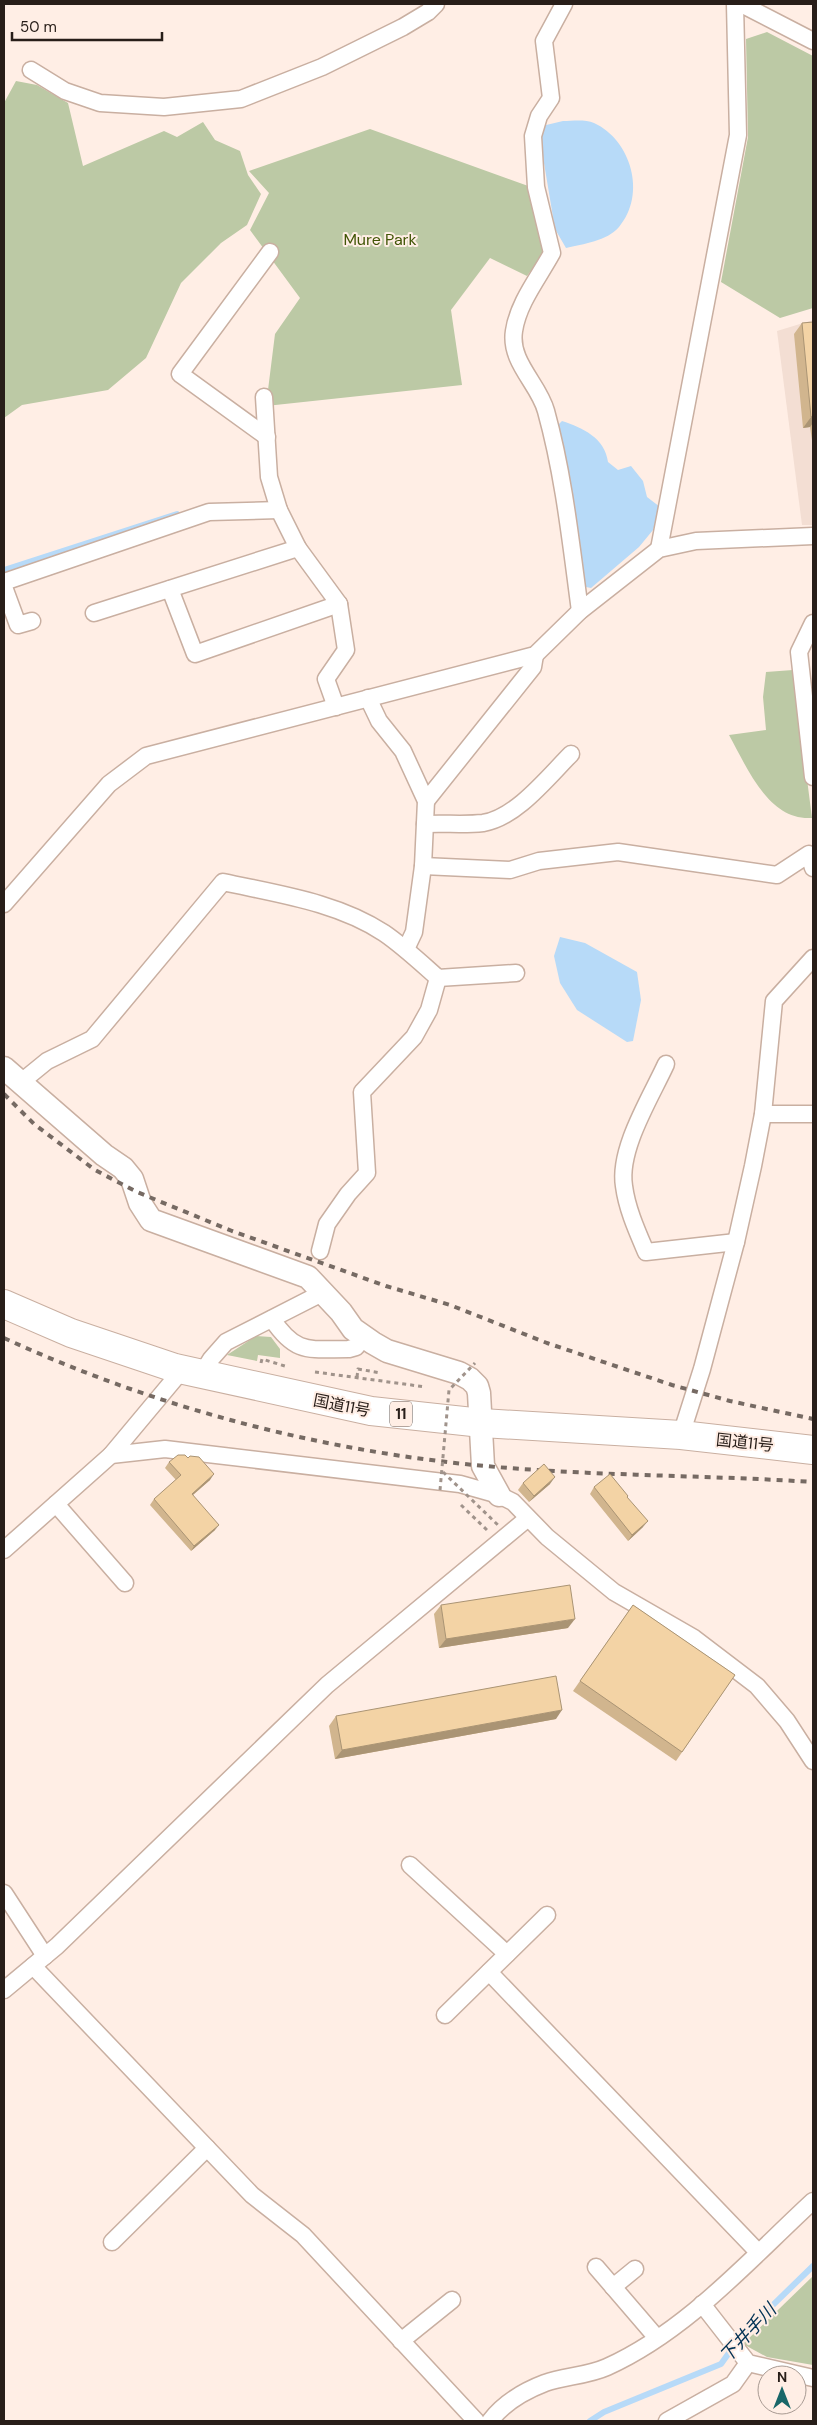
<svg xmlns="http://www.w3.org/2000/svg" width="817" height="2425" viewBox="0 0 817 2425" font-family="'DM Sans','Noto Sans JP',sans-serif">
<rect width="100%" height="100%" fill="#ffeee5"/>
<polygon fill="#f3ded3" points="813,320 813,525 802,525 777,331"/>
<g fill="#bcc9a5">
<polygon points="767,32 813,56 813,308 780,318 721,282 748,137 746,39"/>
<polygon points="16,81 37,85 68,103 83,166 164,131 177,137 203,122 215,140 240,151 248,175 261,194 247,225 221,243 181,283 146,358 108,390 22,405 4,418 4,103"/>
<polygon points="370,129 531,187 545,252 527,276 490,258 451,310 462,385 266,406 275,334 300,298 250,230 269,193 249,171"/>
<path d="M 793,670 L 812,818 C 768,821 747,767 729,735 L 766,730 L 763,697 L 766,672 Z"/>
<polygon points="256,1336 271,1337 280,1349 280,1358 258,1355 257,1361 227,1355"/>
<polygon points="813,2276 813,2365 767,2357 743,2344"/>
</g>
<g fill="#b7daf8">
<path d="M 563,121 C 572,121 585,119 594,123 C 631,140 647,194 619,227 C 607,241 583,244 566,248 L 555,229 L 540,139 L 542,126 Z"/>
<path d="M 562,421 C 583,428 605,438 608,462 L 618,470 L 631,466 L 643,481 L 647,497 L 660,507 L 653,530 L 639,547 L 591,588 L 586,587 L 554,429 Z"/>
<polygon points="560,937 585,943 637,972 641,1000 633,1041 627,1042 577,1010 560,983 554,956"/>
</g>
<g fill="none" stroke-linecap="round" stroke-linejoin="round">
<g stroke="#b7daf8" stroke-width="6">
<polyline points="4,570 177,514"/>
<polyline points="590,2421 604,2412 721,2364 741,2336 813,2266"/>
</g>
<g stroke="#c9afa1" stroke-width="19">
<g id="street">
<path d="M 564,4 L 544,41 L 551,98 L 539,116 L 533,136 L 536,187 L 552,253 C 539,277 518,303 514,331 C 509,362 539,384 546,411 C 564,476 571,544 580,611"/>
<polyline points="741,4 813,41"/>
<polyline points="31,70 65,91 100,103 164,107 241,99 322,67 403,27 428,12 436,4"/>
<polyline points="264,397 269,477 279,510 298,548 339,604 346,650 326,679 336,707"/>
<polyline points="267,437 180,374 270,252"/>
<polyline points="659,549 738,135 735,4"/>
<polyline points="4,582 209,512 279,510"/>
<polyline points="4,587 18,625 32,621"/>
<polyline points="170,589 195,654 339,604"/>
<polyline points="94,613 298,548"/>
<polyline points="813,623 799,652 813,777"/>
<polyline points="368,698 379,721 403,751 426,801 423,866 414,932 406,949"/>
<polyline points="426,801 533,667 535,655"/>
<path d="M 425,824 C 444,823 465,825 483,823 C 516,818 548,777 571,754"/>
<polyline points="423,866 510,870 539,861 618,852 777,875 809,854 813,868"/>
<polyline points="4,904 109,784 146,756 535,655 580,611 659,549 696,541 813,536"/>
<path d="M 666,1064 C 651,1097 618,1149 624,1186 C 627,1209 637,1231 646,1252 L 736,1242"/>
<path d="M 20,1083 L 47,1061 L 92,1039 L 223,882 C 277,894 337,902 384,933 C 403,946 420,962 438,978 L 516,973"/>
<polyline points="763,1114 813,1114"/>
<polyline points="320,1251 327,1224 348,1194 367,1173 362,1092 414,1037 429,1010 438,978"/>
<path d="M 272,1319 C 296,1355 309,1349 349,1349 L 356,1347 L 364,1337"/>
<polyline points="201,1375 211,1359 226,1342 322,1293"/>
<polyline points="681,1435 702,1369 736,1242 753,1166 763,1114 774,1001 813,958"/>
<polyline points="111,1455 182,1370"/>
<polyline points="56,1504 125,1583"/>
<polyline points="4,1550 111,1455 165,1449 460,1484 499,1495 513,1502 547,1537 614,1592 694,1638 757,1686 787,1721 813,1761"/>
<polyline points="410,1865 507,1954"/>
<polyline points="4,1893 45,1956"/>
<polyline points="33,1966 252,2195 303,2235 476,2421"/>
<polyline points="489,1972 758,2252"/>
<polyline points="4,1990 57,1946 327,1685 528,1518"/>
<polyline points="445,2015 547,1915"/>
<polyline points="112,2242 207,2148"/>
<polyline points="596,2267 657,2338"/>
<polyline points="613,2287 635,2269"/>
<polyline points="702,2304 748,2363 813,2378"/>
<polyline points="401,2341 452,2300"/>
<path d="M 490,2421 C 503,2404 524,2391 545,2383 C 565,2376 587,2376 607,2367 C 687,2331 750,2259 813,2201"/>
<polyline points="667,2421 733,2384 748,2363"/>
</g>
</g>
<g stroke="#c9afa1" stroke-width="25">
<polyline id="secondary" points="4,1068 104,1155 123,1168 132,1179 140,1203 151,1220 308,1277 341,1312 353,1329 373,1343 387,1351 459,1373 470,1379 477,1386 479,1393 483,1466 499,1495"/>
</g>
<g stroke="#c9afa1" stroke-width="30">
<polyline id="highway" points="4,1304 71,1333 175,1368 371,1411 482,1423 681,1435 813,1450"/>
</g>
<g stroke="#a0938b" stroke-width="3" stroke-dasharray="4 4" stroke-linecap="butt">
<polyline points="261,1363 262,1359 288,1367"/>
<polyline points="315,1372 426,1387"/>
<polyline points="357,1377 358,1369 381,1373"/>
<polyline points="461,1505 488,1531"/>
</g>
<use href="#street" stroke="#fff" stroke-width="16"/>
<use href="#secondary" stroke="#fff" stroke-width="22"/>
<use href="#highway" stroke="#fff" stroke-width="28"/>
<g stroke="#766a63" stroke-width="4" stroke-dasharray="6 6" stroke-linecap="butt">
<polyline points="4,1094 34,1124 95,1170 137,1192 232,1231 386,1286 450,1305 547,1343 672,1385 730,1401 813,1419"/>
<path d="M 4,1338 C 154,1407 320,1451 485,1466 C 594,1476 704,1475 813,1482"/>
</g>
<g stroke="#a0938b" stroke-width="3" stroke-dasharray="4 4" stroke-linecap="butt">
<polyline points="443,1472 500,1527"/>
<polyline points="440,1490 449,1390 475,1363"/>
</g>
</g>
<g fill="#d1b58e">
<polygon points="813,322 813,447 810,427 803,428 794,334 802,323"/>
<polygon points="169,1462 210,1480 193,1495 215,1530 191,1551 150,1505 154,1499 176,1480 165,1468"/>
<polygon points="523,1483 550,1484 529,1502 518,1490"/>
<polygon points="594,1487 628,1496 627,1497 643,1527 628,1541 590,1494"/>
<polygon points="441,1605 568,1628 439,1648 434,1614"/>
<polygon points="633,1605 735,1675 676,1761 573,1691"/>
<polygon points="336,1716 556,1719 335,1759 329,1726"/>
</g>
<g fill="#aa9474">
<polygon points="813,416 813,423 810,427 803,428 811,417"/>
<polygon points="214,1474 210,1480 188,1499 192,1494"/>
<polygon points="555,1477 550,1484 529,1502 534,1496"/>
<polygon points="648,1521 643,1527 628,1541 632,1535"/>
<polygon points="219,1525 215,1530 191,1551 194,1546"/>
<polygon points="575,1619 568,1628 439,1648 446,1639"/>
<polygon points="562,1710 556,1719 335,1759 342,1750"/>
</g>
<g fill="#f3d3a5" stroke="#aa9474">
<polygon points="813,322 813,416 811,417 802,323"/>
<polygon points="178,1455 185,1455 188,1458 190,1456 199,1457 214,1474 192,1494 219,1525 194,1546 154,1499 181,1475 169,1462"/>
<polygon points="544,1464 555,1477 534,1496 523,1483"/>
<polygon points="610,1474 628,1496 627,1497 648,1521 632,1535 594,1487"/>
<polygon points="570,1585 575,1619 446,1639 441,1605"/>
<polygon points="633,1605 735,1675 682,1752 580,1681"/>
<polygon points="556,1676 562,1710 342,1750 336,1716"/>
</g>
<g text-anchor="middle" stroke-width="4" stroke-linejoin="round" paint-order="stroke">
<rect fill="#ffeee5" stroke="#685c56" stroke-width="1" x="390" y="1401.5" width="22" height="25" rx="4"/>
<g font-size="15" font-weight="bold" fill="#281e19">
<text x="401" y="1419">11</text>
</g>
<g font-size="16" fill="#415506" stroke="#ffeee5">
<text x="380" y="245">Mure Park</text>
</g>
<g font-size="16" fill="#281e19" stroke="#ffeee5">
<text transform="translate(342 1405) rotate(11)" y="6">国道11号</text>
<text transform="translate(745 1442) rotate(6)" y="6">国道11号</text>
</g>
<g font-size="18" font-style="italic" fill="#003154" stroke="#ffeee5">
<text transform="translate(748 2333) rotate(-47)" y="6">下井手川</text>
</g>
</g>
<rect width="817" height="2425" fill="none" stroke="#281e19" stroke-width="10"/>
<g transform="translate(782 2390)"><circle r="24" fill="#ffeee5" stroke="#a99b93"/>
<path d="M0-4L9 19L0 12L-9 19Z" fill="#196769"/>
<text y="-8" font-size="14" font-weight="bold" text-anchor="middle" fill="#281e19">N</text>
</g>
<path d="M12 32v8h150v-8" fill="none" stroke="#281e19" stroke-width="2.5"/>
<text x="20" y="32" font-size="15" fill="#281e19" stroke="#ffeee5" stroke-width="4" paint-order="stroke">50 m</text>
</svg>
